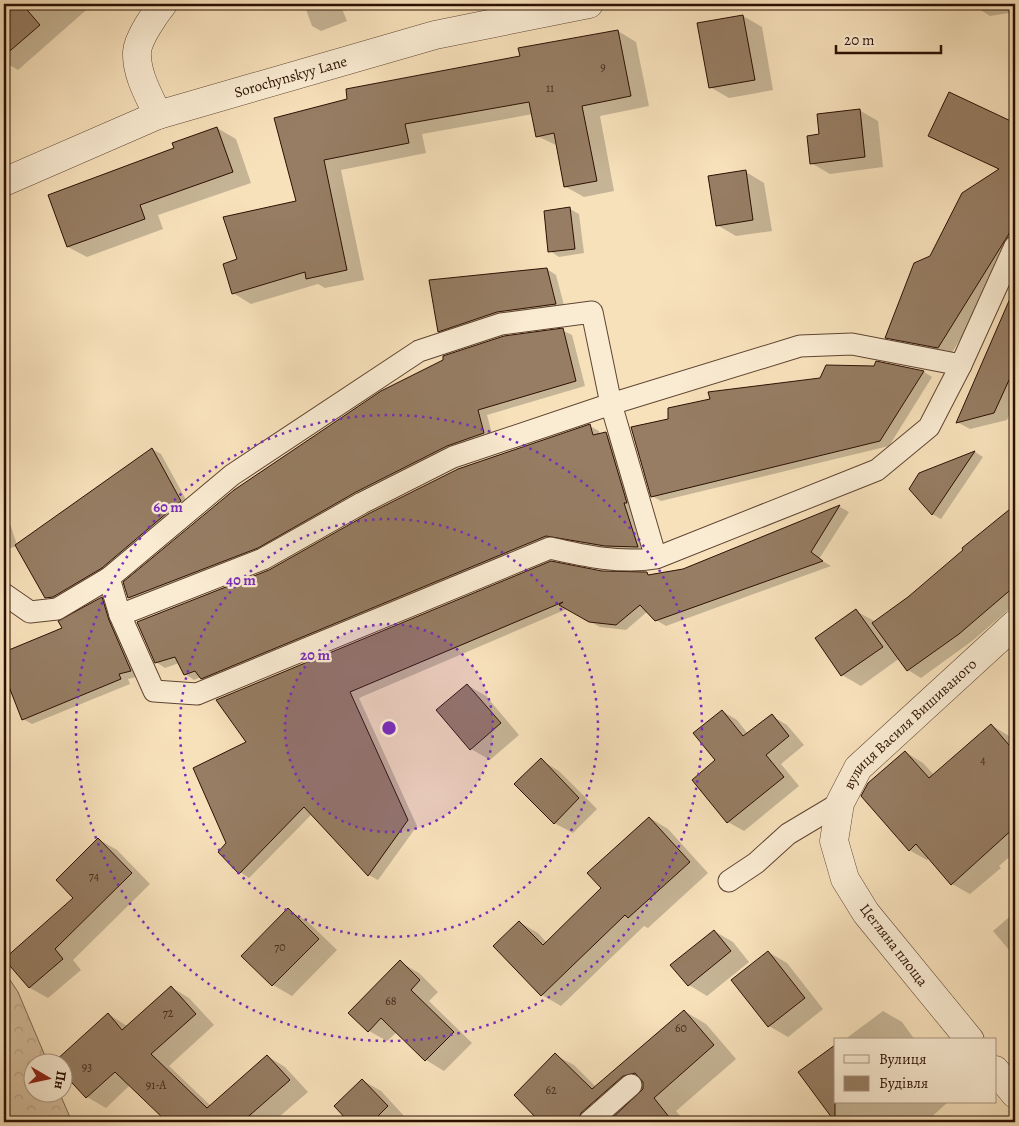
<svg xmlns="http://www.w3.org/2000/svg" width="1019" height="1126" viewBox="0 0 1019 1126" font-family="Alegreya,serif">
<defs>
<pattern id="forest-crowns" width="20" height="18" patternUnits="userSpaceOnUse" patternTransform="scale(1.25)"><rect width="20" height="18" fill="#d4bd9c"/><path d="M2 6a3 3 0 1 1 6 0M12 15a3 3 0 1 1 6 0" fill="none" stroke="#b6a185"/></pattern>
</defs>
<rect width="100%" height="100%" fill="#f7e1bb"/>
<filter id="stains"><feTurbulence type="fractalNoise" baseFrequency=".004" numOctaves="4"/><feColorMatrix values="0 0 0 0 .2 0 0 0 0 .09 0 0 0 0 .02 0 0 0 .5 -.17"/></filter>
<radialGradient id="worn" r=".72"><stop offset=".6" stop-color="#630" stop-opacity="0"/><stop offset="1" stop-color="#630" stop-opacity=".3"/></radialGradient>
<polygon fill="url(#forest-crowns)" stroke="#806650" points="4,971 18,992 48,1063 32,1064 32,1094 60,1094 72,1122 4,1122"/>
<g fill="#0003">
<polygon points="4,4 93,4 18,70 4,62"/>
<polygon points="304,4 340,4 347,21 321,31 312,26"/>
<polygon points="971,4 1015,4 1015,12 990,16"/>
<polygon points="743,16 762,27 773,90 729,98 710,87"/>
<polygon points="618,31 636,42 649,106 600,116 614,191 584,197 566,187 558,146 537,136 533,114 422,134 426,153 341,170 364,280 325,288 318,284 251,304 233,293 239,260 298,202 276,119"/>
<polygon points="859,110 878,121 883,167 830,174 811,163 821,135"/>
<polygon points="1015,122 1015,251 951,354 899,344 886,337 931,257 1001,169"/>
<polygon points="217,128 236,139 251,183 158,215 163,229 87,257 68,247 176,149"/>
<polygon points="746,172 764,183 772,231 736,236 717,225"/>
<polygon points="570,209 579,214 584,253 559,257 550,251"/>
<polygon points="547,269 556,275 565,309 448,336 439,331"/>
<polygon points="1015,290 1015,402 1007,420 970,429 957,422"/>
<polygon points="562,330 572,335 585,386 487,415 493,438 267,552 138,603 129,598 125,583"/>
<polygon points="924,372 932,377 889,446 661,501 652,496"/>
<polygon points="590,426 599,431 600,435 606,433 615,439 647,552 615,550 556,541 211,683 201,677 194,680 185,674 179,663 165,668 156,662 270,571"/>
<polygon points="152,449 161,454 190,507 111,573 55,602 46,597 17,546 4,550 4,505 17,545"/>
<polygon points="975,452 983,457 941,519 932,514 920,474"/>
<polygon points="1015,506 1015,597 1009,602 1013,606 972,641 921,678 908,670 900,658 861,686 842,675 856,611 876,622 909,598 965,550 964,548"/>
<polygon points="840,507 849,512 819,559 831,566 666,626 656,620 648,611 626,630 600,627 567,609 359,698 417,826 378,880 369,875 312,814 249,878 240,872 228,844 248,742 218,700 602,572 646,573 652,576 684,570"/>
<polygon points="102,598 111,604 140,676 128,679 130,684 32,724 23,719 4,671 4,653 63,629"/>
<polygon points="467,685 486,696 519,735 490,760 471,749"/>
<polygon points="722,711 737,720 748,734 772,716 787,725 804,745 781,764 799,786 744,831 728,822 693,780 717,760"/>
<polygon points="991,725 1009,736 1015,743 1015,852 999,866 1001,868 970,894 952,884 930,858 927,860 909,850 905,752 923,763 934,775"/>
<polygon points="541,760 559,771 597,809 573,833 554,823"/>
<polygon points="650,818 668,829 708,873 648,928 644,926 561,1006 542,995 519,922 538,933 547,943 603,888"/>
<polygon points="98,839 117,850 150,884 73,960 81,970 48,998 30,988 5,959 75,898"/>
<polygon points="288,910 307,921 337,950 292,996 273,985 243,956"/>
<polygon points="1015,912 1015,957 993,931"/>
<polygon points="714,931 733,942 749,962 707,996 689,985"/>
<polygon points="768,952 787,963 823,1009 788,1037 769,1026 733,980"/>
<polygon points="400,962 419,973 438,992 429,1001 472,1043 444,1071 426,1060 397,1032 387,1041 369,1031"/>
<polygon points="171,987 189,998 214,1025 169,1066 211,1106 267,1056 285,1067 308,1092 273,1122 169,1122 130,1085 106,1108 87,1097 62,1070 62,1064 56,1062 108,1014 127,1026"/>
<polygon points="684,1011 706,1024 736,1059 676,1111 685,1122 609,1122 591,1112 580,1122 542,1122 515,1095 555,1055 574,1065 596,1087"/>
<polygon points="883,1011 902,1022 915,1040 844,1040"/>
<polygon points="835,1046 835,1102 948,1102 926,1122 836,1122 800,1072"/>
<polygon points="362,1080 381,1091 406,1118 402,1122 350,1122 335,1106"/>
</g>
<g fill="#967d63" stroke="#2c1003">
<polygon points="4,4 22,4 40,25 4,56"/>
<polygon points="743,15 755,80 709,88 697,23"/>
<polygon points="618,30 631,96 582,106 597,181 564,187 554,133 536,137 529,102 405,124 409,143 324,160 347,270 306,279 305,272 232,294 223,264 237,259 223,217 296,201 274,118 347,99 346,89 520,56 518,48"/>
<polygon points="949,92 1015,123 1015,224 938,348 885,338 914,263 930,256 962,193 999,169 928,136"/>
<polygon points="860,109 865,157 810,164 807,136 819,134 817,114"/>
<polygon points="217,127 233,172 140,205 145,219 67,247 48,195 174,148 172,143"/>
<polygon points="746,170 753,220 716,226 708,176"/>
<polygon points="570,207 575,249 548,252 544,211"/>
<polygon points="547,268 556,304 497,312 438,332 429,280"/>
<polygon points="1015,287 1015,367 994,413 956,423"/>
<polygon points="563,328 576,381 478,410 484,433 447,446 356,492 258,548 128,598 123,582 234,490 381,391 443,360 443,356 504,336"/>
<polygon points="876,361 924,371 880,441 651,497 631,427 668,419 668,408 710,399 708,392 820,378 826,365 874,366"/>
<polygon points="590,424 593,435 606,432 627,503 624,503 638,547 605,546 546,536 201,679 195,671 184,675 175,657 155,663 137,622 269,570 368,514 458,469"/>
<polygon points="152,448 181,501 102,568 53,597 45,598 15,545"/>
<polygon points="975,451 932,515 909,489 919,473"/>
<polygon points="840,505 811,552 823,561 655,621 640,605 616,625 589,622 559,605 563,602 350,692 408,820 368,876 304,807 239,874 218,852 226,843 193,768 246,742 216,700 551,561 602,571 647,572 648,575 683,569"/>
<polygon points="1015,505 1015,586 959,634 907,671 872,623 908,597 963,550 962,548"/>
<polygon points="102,597 109,620 131,671 119,674 121,679 22,720 4,674 4,652 62,628 58,621"/>
<polygon points="856,609 883,647 841,676 815,638"/>
<polygon points="467,684 501,723 470,750 436,710"/>
<polygon points="722,710 743,736 772,714 789,736 766,755 784,777 727,823 692,780 715,760 693,733"/>
<polygon points="991,724 1015,752 1015,827 951,885 916,844 909,851 861,796 868,783 905,751 929,778"/>
<polygon points="541,758 579,798 554,824 514,784"/>
<polygon points="649,817 690,862 628,918 625,915 541,996 493,946 519,921 543,945 601,888 587,873"/>
<polygon points="98,838 132,873 55,949 63,959 29,988 4,959 73,898 56,880"/>
<polygon points="288,908 319,939 272,986 241,956"/>
<polygon points="714,930 731,951 688,986 670,965"/>
<polygon points="768,951 805,998 768,1027 731,980"/>
<polygon points="400,960 420,980 411,990 454,1032 425,1061 381,1018 368,1032 348,1013"/>
<polygon points="171,986 196,1014 151,1054 207,1108 267,1055 290,1080 242,1122 167,1122 115,1072 86,1098 62,1072 62,1064 54,1062 108,1013 122,1030"/>
<polygon points="684,1010 714,1045 654,1098 673,1122 608,1122 643,1089 643,1082 635,1073 623,1076 581,1113 577,1122 540,1122 514,1095 555,1053 592,1089"/>
<polygon points="835,1045 835,1122 798,1072"/>
<polygon points="362,1079 388,1106 372,1122 349,1122 334,1106"/>
</g>
<g fill="none" stroke-linecap="round" stroke-linejoin="round">
<g stroke="#5f4431" stroke-width="23">
<g id="service">
<path d="M 656,558 L 611,404 L 592,312 L 501,324 L 419,351 L 232,475 L 109,578 L 120,615 L 154,691 L 197,694 L 550,548 C 585,556 621,564 656,558 L 877,470 L 929,427 L 961,365 L 1015,246"/>
<polyline points="4,594 30,612 57,609 109,578"/>
<polyline points="120,615 263,559 362,503 453,457 611,404 800,346 852,344 961,365"/>
<polyline points="729,881 756,863 788,834 840,803"/>
<polyline points="589,1122 631,1085"/>
</g>
</g>
<g stroke="#5f4431" stroke-width="29">
<g id="minor">
<path d="M 158,115 C 149,96 136,74 137,52 C 138,38 155,14 163,4"/>
<path id="s1" d="M 4,182 L 158,115 L 435,35 L 589,4"/>
<path id="s2" d="M 970,1040 L 866,913 L 845,879 L 834,841 L 840,803 L 858,768 L 1015,624"/>
<polyline points="995,1070 1015,1094"/>
</g>
</g>
<use href="#service" stroke="#faecd3" stroke-width="21"/>
<use href="#minor" stroke="#faecd3" stroke-width="28"/>
</g>
<circle cx="389" cy="728" r="104" fill="#7b2cbf" fill-opacity=".12"/>
<g fill="none" stroke="#7b2cbf" stroke-width="2.5" stroke-dasharray="2.5 5">
<circle cx="389" cy="728" r="104"/>
<circle cx="389" cy="728" r="209"/>
<circle cx="389" cy="728" r="313"/>
</g>
<g text-anchor="middle" stroke-width="4.5" stroke-linejoin="round" paint-order="stroke">
<g font-size="12" fill="#462b1b">
<text x="603" y="71">9</text>
<text x="550" y="92">11</text>
<text x="983" y="764">4</text>
<text x="94" y="880">74</text>
<text x="280" y="951">70</text>
<text x="391" y="1005">68</text>
<text x="168" y="1017">72</text>
<text x="681" y="1032">60</text>
<text x="87" y="1071">93</text>
<text x="156" y="1089">91-А</text>
<text x="551" y="1094">62</text>
</g>
<g font-size="15" fill="#2c1003" stroke="#faecd3">
<text dy="5" stroke="none"><textPath href="#s1" startOffset="306">Sorochynskyy Lane</textPath></text>
<text dy="5" stroke="none"><textPath href="#s2" startOffset="389">вулиця Василя Вишиваного</textPath></text>
<text transform="translate(894 945) rotate(52)" y="5">Цегляна площа</text>
</g>
</g>
<circle cx="389" cy="728" r="8" fill="#7b2cbf" stroke="#faecd3" stroke-width="2.5"/>
<g font-size="15" text-anchor="middle" font-weight="bold" fill="#7b2cbf" stroke="#faecd3" stroke-width="4.5" stroke-linejoin="round" paint-order="stroke">
<text x="168" y="512">60 m</text>
<text x="241" y="585">40 m</text>
<text x="315" y="660">20 m</text>
</g>
<rect width="1019" height="1126" fill="none" stroke="#f7e1bb" stroke-width="20"/>
<rect x="5" y="5" width="1009" height="1116" fill="none" stroke="#2c1003" stroke-width="2.5"/>
<rect x="10" y="10" width="999" height="1106" fill="none" stroke="#2c1003"/>
<rect x="834" y="1038" width="162" height="65" fill="#faecd3" stroke="#a89480"/>
<rect x="844" y="1055" width="25" height="8" fill="#faecd3" stroke="#a89480"/>
<text x="879" y="1064" font-size="15" fill="#2c1003">Вулиця</text>
<rect x="844" y="1076" width="25" height="15" fill="#967d63" stroke="#a89480"/>
<text x="879" y="1088" font-size="15" fill="#2c1003">Будівля</text>
<g transform="translate(48 1078) rotate(99)"><circle r="24" fill="#faecd3" stroke="#a89480"/>
<path d="M0-4L9 19L0 12L-9 19Z" fill="#8f2418"/>
<text y="-8" font-size="14" font-weight="bold" text-anchor="middle" fill="#2c1003">Пн</text>
</g>
<path d="M836 45v8h105v-8" fill="none" stroke="#2c1003" stroke-width="2.5"/>
<text x="844" y="45" font-size="15" fill="#2c1003" stroke="#faecd3" stroke-width="4" paint-order="stroke">20 m</text>
<rect width="100%" height="100%" filter="url(#stains)"/>
<rect width="100%" height="100%" fill="url(#worn)"/>
</svg>
